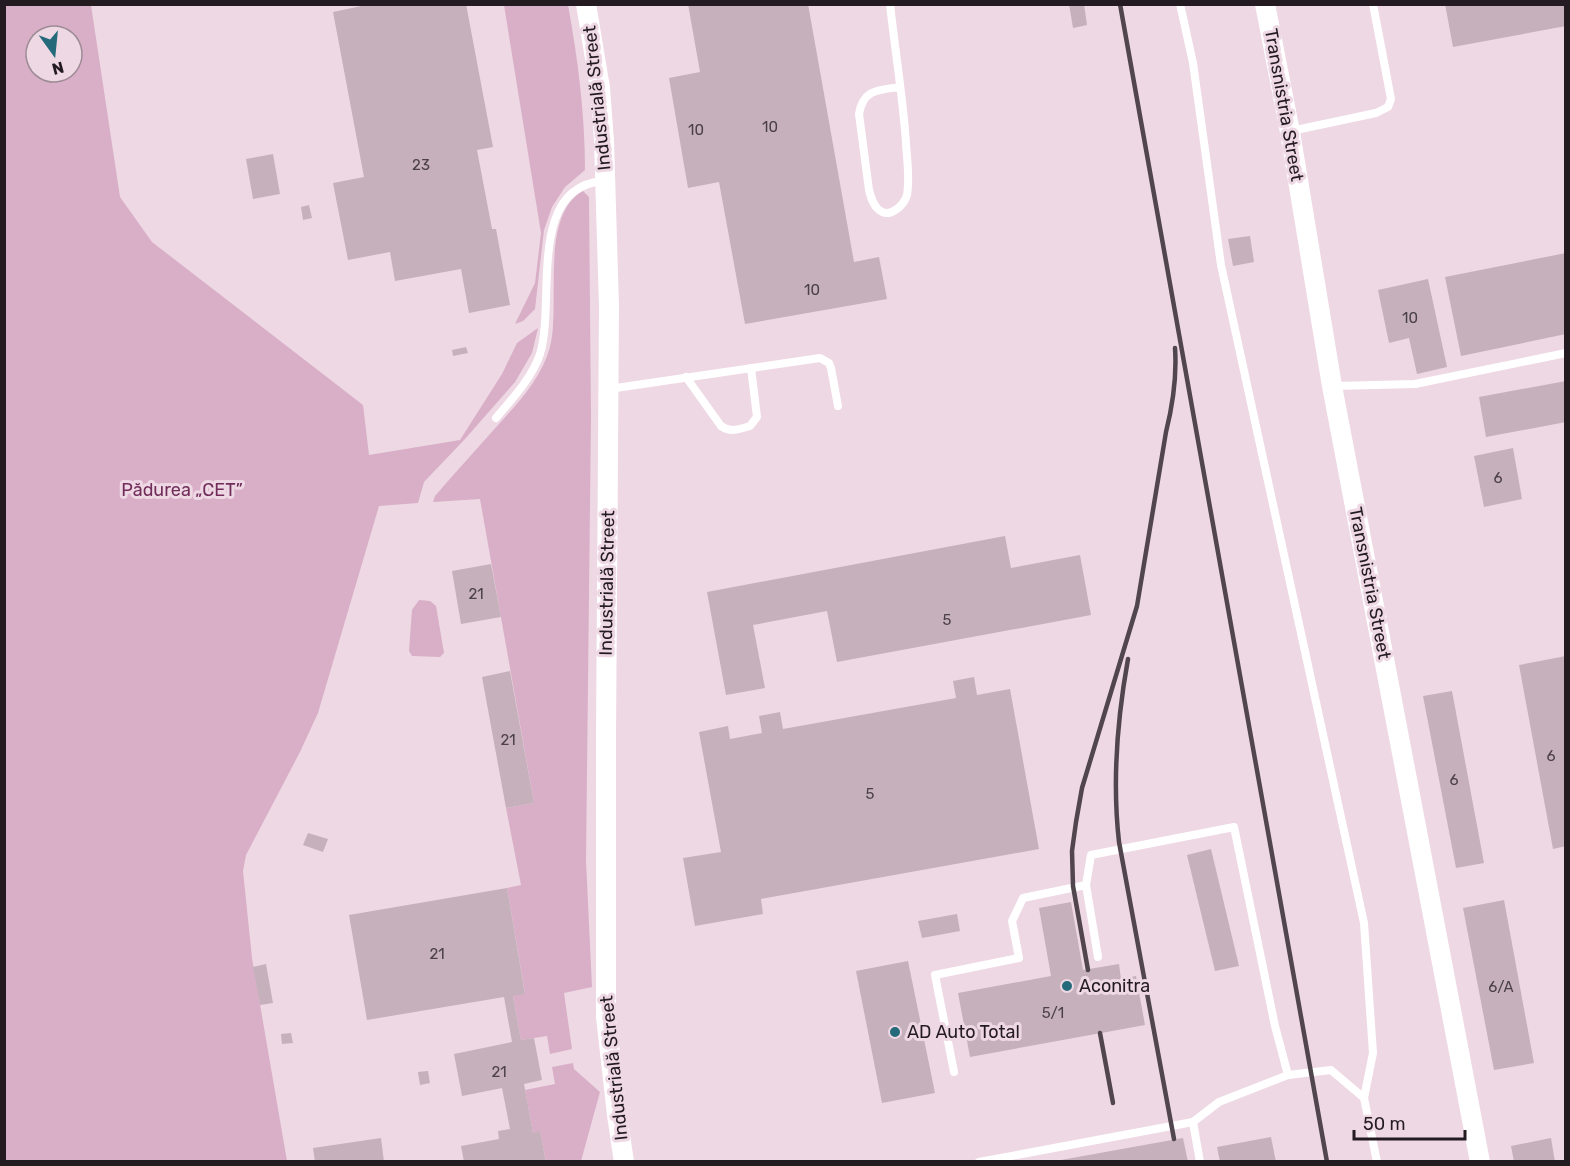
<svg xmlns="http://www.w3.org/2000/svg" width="1570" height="1166" viewBox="0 0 1570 1166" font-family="Rubik,sans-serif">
<rect width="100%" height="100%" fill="#eed8e4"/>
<g fill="#d8afc7" fill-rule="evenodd">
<path d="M 5,5 L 91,5 L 120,197 L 152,242 L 363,405 L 369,455 L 460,440 L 502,374 L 517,343 L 538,328 L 532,353 L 515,382 L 465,439 L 424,482 L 418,503 L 379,506 L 318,713 L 300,752 L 246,855 L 243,871 L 252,958 L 287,1161 L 5,1162 ZM 36,36 L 72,36 L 72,72 L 36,72 Z"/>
<path d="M 504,5 L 568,5 C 578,60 585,114 585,170 L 565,187 L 552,207 L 544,230 L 535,309 L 523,321 L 515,324 L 535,283 L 541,233 Z"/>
<path d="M 583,191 L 589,197 L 591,417 L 586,861 L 592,987 L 564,993 L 572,1049 L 550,1054 L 547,1036 L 521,1040 L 513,996 L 525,993 L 507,888 L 521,885 L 506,808 L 534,803 L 480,499 L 433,502 L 435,496 C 453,475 472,454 490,434 C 513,408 541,381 550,347 C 561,304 539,216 583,191 Z"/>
<polygon points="419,600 430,601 436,606 444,653 440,657 412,656 409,651 412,610"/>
<polygon points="573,1063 574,1069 600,1092 581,1161 546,1161 540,1132 533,1133 525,1090 555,1084 552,1067"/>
</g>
<g fill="#c5b0bc">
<polygon points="371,4 466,4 493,147 477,150 492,229 496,229 510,305 469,313 461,269 395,281 390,252 348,260 333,183 364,177 333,12"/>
<polygon points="688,4 808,4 854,262 879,257 887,299 745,324 719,182 688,188 669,78 700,72"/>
<polygon points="1069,4 1084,4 1087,25 1073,28"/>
<polygon points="1445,4 1566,4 1566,26 1453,47"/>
<polygon points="273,154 280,194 253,199 246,159"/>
<polygon points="309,205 312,218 303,220 301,207"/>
<polygon points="1250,236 1254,262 1233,266 1228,239"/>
<polygon points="1566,253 1566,334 1461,356 1445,277"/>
<polygon points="1428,279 1447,367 1417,374 1409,338 1389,343 1378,290"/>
<polygon points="466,347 468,353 453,356 452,350"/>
<polygon points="1566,381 1566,422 1486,437 1479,397"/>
<polygon points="1513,448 1522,499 1484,507 1474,456"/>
<polygon points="1005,536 1011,568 1080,555 1091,615 837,662 827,611 753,625 765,688 726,695 707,592"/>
<polygon points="491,564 501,617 461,624 452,571"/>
<polygon points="1566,656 1566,846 1553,849 1519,665"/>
<polygon points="510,671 534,803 506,808 482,677"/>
<polygon points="974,677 977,695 1010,689 1039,849 761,899 763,914 695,926 683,858 721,852 699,732 728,726 730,739 762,733 759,716 780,712 783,729 956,698 953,681"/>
<polygon points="1452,691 1484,863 1456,868 1423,696"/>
<polygon points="308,833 328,839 323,852 303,845"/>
<polygon points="1211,849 1239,966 1215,971 1187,855"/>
<polygon points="507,888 525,994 513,996 521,1040 534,1038 542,1080 524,1084 533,1133 540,1131 546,1162 464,1162 461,1146 499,1139 498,1131 510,1129 502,1088 462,1096 454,1054 512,1042 504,997 367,1020 349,915"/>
<polygon points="1504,900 1534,1063 1494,1070 1463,908"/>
<polygon points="1071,902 1083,970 1119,964 1121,979 1136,976 1145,1025 970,1057 958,993 1051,976 1039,908"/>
<polygon points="957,914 960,931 922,938 918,921"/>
<polygon points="908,961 935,1093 882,1103 856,971"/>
<polygon points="266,964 273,1003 260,1005 253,967"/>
<polygon points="291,1033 293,1043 282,1044 281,1034"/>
<polygon points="428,1071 430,1083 420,1085 418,1072"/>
<polygon points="1271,1137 1276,1162 1220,1162 1217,1147"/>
<polygon points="381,1138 384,1162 315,1162 313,1148"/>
<polygon points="1183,1138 1188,1162 1061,1162 1061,1160"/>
<polygon points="1551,1138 1555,1162 1514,1162 1511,1146"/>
</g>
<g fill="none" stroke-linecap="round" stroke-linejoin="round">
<g stroke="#fff" stroke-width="8">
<path d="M 890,4 C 895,51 903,97 906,143 C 907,160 910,178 907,195 C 904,205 890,219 879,210 C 873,205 871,198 869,190 L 859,114 C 863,89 879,90 900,87"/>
<polyline points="1180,4 1193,63 1221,265 1364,923 1373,1053 1364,1098"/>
<polyline points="1291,131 1376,113 1388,107 1391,99 1373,4"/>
<path d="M 686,377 L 721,426 C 730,433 740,429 750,426 L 757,417 L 751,368"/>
<polyline points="1334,386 1415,384 1566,353"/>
<polyline points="609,389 820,358 829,363 831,368 838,406"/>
<path d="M 496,418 C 512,399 532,378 540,354 C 556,303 526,187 603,181"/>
<polyline points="1086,885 1098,957"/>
<polyline points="954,1072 935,975 1019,958 1012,921 1023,898 1086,885 1091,855 1234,827 1275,1026 1288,1075 1331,1070 1364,1098 1377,1162"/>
<polyline points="1193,1122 1200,1162"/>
<polyline points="979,1162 1193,1122 1219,1102 1288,1075"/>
</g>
<g stroke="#fff" stroke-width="20">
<polyline points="586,4 600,88 604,141 609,306 606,736 606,1017 617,1115 624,1162"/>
<polyline points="1265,4 1290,132 1332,386 1480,1162"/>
</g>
<g stroke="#51464d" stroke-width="4.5">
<polyline points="1120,4 1327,1162"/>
<path d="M 1128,659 C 1117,720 1112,780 1119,842 L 1174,1139"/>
<path d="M 1088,970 L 1073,886 L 1072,851 L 1076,822 L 1082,788 L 1137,606 L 1166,432 C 1173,404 1177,377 1175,348"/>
<polyline points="1100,1033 1113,1103"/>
</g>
</g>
<g fill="#256a7a" stroke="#eed8e4" stroke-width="2">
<circle cx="1067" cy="986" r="6"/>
<circle cx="895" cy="1032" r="6"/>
</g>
<g text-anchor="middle" stroke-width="6" stroke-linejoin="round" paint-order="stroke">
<g font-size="15" fill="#4c4047">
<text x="770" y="132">10</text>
<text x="696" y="135">10</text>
<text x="421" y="170">23</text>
<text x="812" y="295">10</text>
<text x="1410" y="323">10</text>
<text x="1498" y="483">6</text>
<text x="476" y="599">21</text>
<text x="947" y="625">5</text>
<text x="508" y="745">21</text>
<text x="1551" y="761">6</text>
<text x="1454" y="785">6</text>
<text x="870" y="799">5</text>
<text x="437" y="959">21</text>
<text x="1501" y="992">6/A</text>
<text x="1053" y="1018">5/1</text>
<text x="499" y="1077">21</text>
</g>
<g font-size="18" fill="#231b20" stroke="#eed8e4">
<text transform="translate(597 98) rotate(-96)" y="6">Industrială Street</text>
<text transform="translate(1284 105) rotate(80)" y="6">Transnistria Street</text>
<text transform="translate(607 583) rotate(-89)" y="6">Industrială Street</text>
<text transform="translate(1370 583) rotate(79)" y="6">Transnistria Street</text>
<text transform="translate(614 1068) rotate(-96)" y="6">Industrială Street</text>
</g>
<g font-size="18" fill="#712d5a" stroke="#eed8e4">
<text x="182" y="496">Pădurea „CET”</text>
</g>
<g font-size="18" fill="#231b20" stroke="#eed8e4" text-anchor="start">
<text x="1079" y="992">Aconitra</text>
<text x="907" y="1038">AD Auto Total</text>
</g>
</g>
<rect width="1570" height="1166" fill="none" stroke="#231b20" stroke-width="12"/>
<g transform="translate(54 54) rotate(165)"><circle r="28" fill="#eed8e4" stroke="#9d8c96" stroke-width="1.5"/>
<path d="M0-4.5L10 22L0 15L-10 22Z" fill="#256a7a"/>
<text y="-9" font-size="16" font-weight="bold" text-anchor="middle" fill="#231b20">N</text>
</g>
<path d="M1354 1130v9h111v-9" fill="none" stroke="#231b20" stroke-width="3"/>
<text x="1363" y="1130" font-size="18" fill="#231b20" stroke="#eed8e4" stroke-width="4.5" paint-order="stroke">50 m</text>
</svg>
